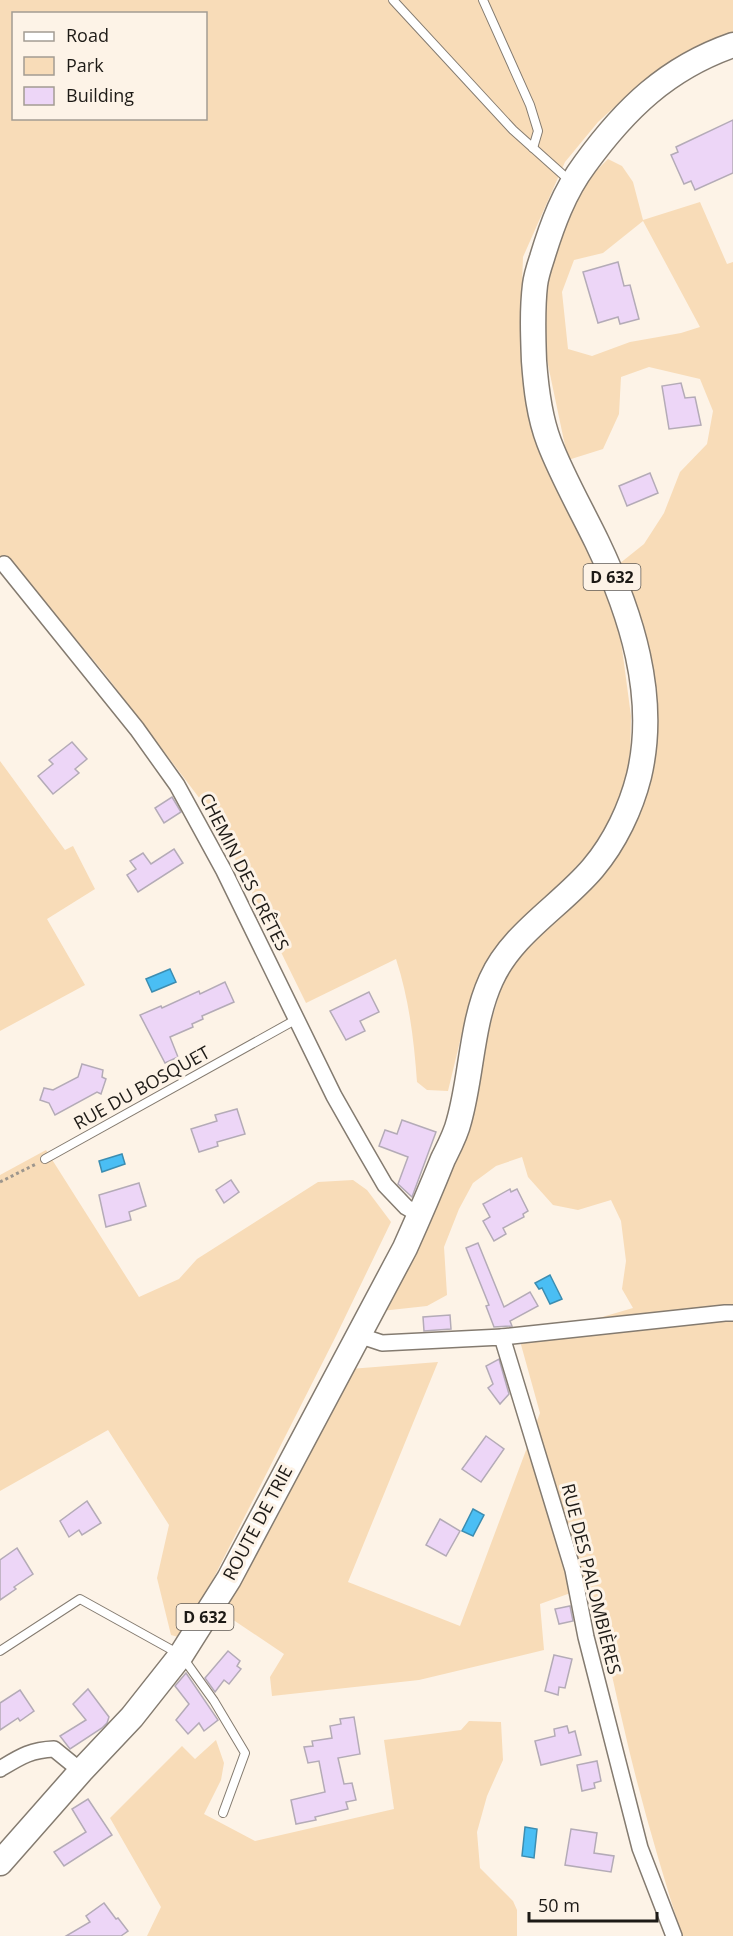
<svg xmlns="http://www.w3.org/2000/svg" width="733" height="1936" viewBox="0 0 733 1936" font-family="'Open Sans',sans-serif">
<rect width="100%" height="100%" fill="#fdf3e7"/>
<g fill="#f8dcb8" fill-rule="evenodd">
<path d="M 0,0 L 733,0 L 733,35 L 693,51 L 631,92 L 598,122 L 565,162 L 523,257 L 520,337 L 523,362 L 604,576 L 621,641 L 631,716 L 630,766 L 616,812 L 588,854 L 494,953 L 477,983 L 467,1012 L 448,1091 L 427,1090 L 417,1082 C 414,1040 409,999 396,959 L 306,1003 L 216,820 L 105,674 L 6,555 L 0,557 ZM 14,14 L 206,14 L 206,118 L 14,118 Z"/>
<path d="M 608,159 L 622,166 L 633,182 L 643,220 L 700,202 L 727,264 L 733,262 L 733,1936 L 682,1936 C 660,1866 639,1795 623,1724 C 612,1677 603,1631 590,1586 L 540,1604 L 544,1650 L 419,1680 L 272,1696 L 270,1677 L 284,1654 L 223,1613 L 279,1514 L 350,1369 L 438,1362 L 348,1582 L 460,1626 L 540,1413 L 520,1341 L 633,1308 L 622,1289 L 626,1261 L 621,1221 L 611,1200 L 578,1210 L 553,1205 L 528,1177 L 522,1157 L 496,1166 L 473,1183 L 459,1209 L 444,1247 L 447,1295 L 427,1306 L 381,1311 L 478,1079 L 490,1026 L 503,981 L 510,967 L 521,954 L 550,926 L 654,753 L 619,564 L 644,544 L 664,513 L 680,472 L 707,444 L 713,411 L 700,379 L 649,367 L 621,377 L 619,414 L 603,449 L 568,460 L 547,360 L 543,297 L 547,260 L 580,187 ZM 643,221 L 700,327 L 681,333 L 630,342 L 592,356 L 568,349 L 562,292 L 574,260 L 603,253 Z"/>
<polygon points="0,761 65,850 73,846 95,889 47,919 85,985 0,1031"/>
<polygon points="46,1150 139,1297 179,1279 197,1259 318,1182 353,1180 367,1190 391,1222 336,1336 202,1601 178,1637 171,1635 157,1578 169,1525 108,1430 0,1491 0,1175"/>
<polygon points="469,1721 501,1722 503,1760 487,1796 477,1832 480,1868 513,1901 517,1910 517,1936 147,1936 161,1907 110,1818 182,1746 195,1759 216,1740 224,1763 221,1780 204,1814 255,1841 394,1809 384,1740 461,1730"/>
</g>
<g fill="#4abef4" stroke="#3c8db1" stroke-width="1.5">
<polygon points="170,969 176,982 152,992 146,979"/>
<polygon points="122,1154 125,1164 102,1172 99,1161"/>
<polygon points="550,1275 562,1299 550,1304 542,1288 539,1289 535,1283"/>
<polygon points="473,1509 484,1515 473,1536 462,1531"/>
<polygon points="525,1827 537,1829 534,1858 522,1856"/>
</g>
<g fill="#edd6f7" stroke="#b4abb7" stroke-width="1.5">
<polygon points="733,120 733,173 695,190 691,181 684,184 671,155 678,152 676,147"/>
<polygon points="618,262 624,286 630,285 639,319 620,324 618,317 598,323 583,272"/>
<polygon points="681,383 685,398 695,397 701,425 669,429 662,386"/>
<polygon points="650,473 658,493 627,506 619,486"/>
<polygon points="72,742 87,759 75,769 79,773 53,794 38,776 53,764 49,760"/>
<polygon points="172,797 181,812 164,823 155,808"/>
<polygon points="174,849 183,863 138,892 127,875 136,869 130,861 143,853 151,864"/>
<polygon points="225,982 234,1002 202,1016 203,1019 192,1024 193,1027 170,1037 178,1057 165,1063 140,1015 161,1006 162,1008 199,991 200,994"/>
<polygon points="369,992 379,1012 360,1021 365,1031 346,1040 330,1011"/>
<polygon points="82,1064 103,1070 102,1077 106,1079 101,1094 97,1092 55,1115 49,1103 40,1100 44,1088 53,1090 78,1077"/>
<polygon points="237,1109 245,1134 217,1142 218,1146 199,1152 191,1129 217,1121 215,1115"/>
<polygon points="402,1120 436,1132 412,1197 398,1184 408,1157 379,1146 385,1130 397,1134"/>
<polygon points="231,1180 239,1192 224,1203 216,1190"/>
<polygon points="139,1183 146,1206 129,1212 131,1220 106,1227 99,1195"/>
<polygon points="510,1189 511,1192 517,1189 528,1211 523,1214 524,1217 503,1228 506,1234 494,1241 483,1221 490,1217 483,1204"/>
<polygon points="478,1243 504,1307 530,1292 538,1306 510,1321 512,1326 494,1327 486,1306 489,1305 466,1248"/>
<polygon points="450,1315 451,1329 424,1331 423,1317"/>
<polygon points="499,1359 509,1394 500,1404 488,1388 493,1384 486,1366"/>
<polygon points="486,1436 504,1449 481,1482 462,1469"/>
<polygon points="87,1501 101,1523 82,1535 79,1530 69,1537 60,1521"/>
<polygon points="440,1519 460,1531 446,1556 426,1545"/>
<polygon points="17,1548 33,1574 14,1587 16,1589 0,1600 0,1560"/>
<polygon points="570,1606 573,1621 559,1624 555,1609"/>
<polygon points="228,1651 240,1661 237,1666 241,1669 229,1684 224,1680 215,1692 205,1678"/>
<polygon points="554,1655 572,1659 565,1688 559,1687 558,1695 545,1691"/>
<polygon points="186,1673 218,1720 204,1731 199,1723 188,1734 176,1720 189,1704 175,1686"/>
<polygon points="88,1689 109,1717 107,1723 102,1728 70,1749 60,1736 86,1720 73,1704"/>
<polygon points="20,1690 34,1711 20,1721 18,1718 0,1730 0,1703"/>
<polygon points="354,1717 360,1754 338,1758 344,1784 352,1783 356,1800 346,1802 348,1809 315,1817 316,1820 296,1824 291,1800 325,1792 319,1761 308,1763 304,1747 313,1746 312,1741 332,1738 330,1726 341,1724 340,1719"/>
<polygon points="567,1726 569,1733 575,1731 581,1755 541,1765 535,1741 555,1736 554,1729"/>
<polygon points="597,1761 601,1781 594,1783 595,1788 582,1791 577,1765"/>
<polygon points="88,1799 112,1835 64,1866 54,1852 86,1832 72,1809"/>
<polygon points="571,1829 597,1833 594,1853 614,1856 611,1872 565,1865"/>
<polygon points="104,1903 116,1919 118,1918 128,1931 121,1936 66,1936 90,1922 86,1916"/>
</g>
<g fill="none" stroke-linecap="round" stroke-linejoin="round">
<g stroke="#847b70" stroke-width="10">
<g id="service">
<polyline points="393,0 513,130 570,181"/>
<polyline points="483,0 530,105 538,131 533,148"/>
<polyline points="45,1159 297,1019"/>
<polyline points="0,1651 80,1599 181,1655 214,1701 245,1753 223,1813"/>
</g>
</g>
<g stroke="#847b70" stroke-width="18">
<g id="minor">
<polyline points="4,564 137,729 177,785 224,871 334,1096 363,1147 385,1185 406,1207 420,1215"/>
<polyline points="358,1335 382,1343 502,1337 573,1570 586,1637 640,1848 674,1936"/>
<polyline points="502,1337 725,1313 733,1313"/>
<path d="M 0,1769 C 20,1757 30,1750 54,1749 L 81,1771"/>
</g>
</g>
<g stroke="#847b70" stroke-width="27">
<path id="primary" d="M 0,1863 L 81,1771 L 132,1717 L 181,1655 L 229,1579 L 405,1248 C 418,1219 431,1189 443,1159 C 449,1147 456,1134 459,1121 C 472,1075 471,1024 491,980 C 512,933 561,906 593,868 C 615,842 631,808 639,776 C 658,696 631,613 597,542 C 581,509 562,476 549,442 C 539,416 536,388 534,361 C 533,335 532,310 535,285 C 536,276 539,267 542,258 C 552,225 564,192 585,164 C 625,109 667,68 733,45"/>
</g>
<polyline stroke="#9d968d" stroke-width="3" stroke-dasharray="3 3" stroke-linecap="butt" points="0,1182 36,1164"/>
<use href="#service" stroke="#fff" stroke-width="8"/>
<use href="#minor" stroke="#fff" stroke-width="15"/>
<use href="#primary" stroke="#fff" stroke-width="24"/>
</g>
<g text-anchor="middle" stroke-width="6" stroke-linejoin="round" paint-order="stroke">
<g fill="#fdf3e7" stroke="#605b55" stroke-width="1.5">
<rect x="583.5" y="564" width="57" height="26" rx="4.5"/>
<rect x="176.5" y="1604" width="57" height="26" rx="4.5"/>
</g>
<g font-size="16" font-weight="bold" fill="#1d1a16">
<text x="612" y="583">D 632</text>
<text x="205" y="1623">D 632</text>
</g>
<g font-size="18" fill="#1d1a16" stroke="#fdf3e7">
<text transform="translate(244 872) rotate(63)" y="6">CHEMIN DES CRÊTES</text>
<text transform="translate(142 1088) rotate(-29)" y="6">RUE DU BOSQUET</text>
<text transform="translate(258 1523) rotate(-62)" y="6">ROUTE DE TRIE</text>
<text transform="translate(591 1579) rotate(76)" y="6">RUE DES PALOMBIÈRES</text>
</g>
</g>
<rect x="12" y="12" width="195" height="108" fill="#fdf3e7" stroke="#a39c93" stroke-width="1.5"/>
<rect x="24" y="32" width="30" height="9" fill="#ffffff" stroke="#a39c93" stroke-width="1.5"/>
<text x="66" y="42" font-size="18" fill="#1d1a16">Road</text>
<rect x="24" y="57" width="30" height="18" fill="#f8dcb8" stroke="#a39c93" stroke-width="1.5"/>
<text x="66" y="72" font-size="18" fill="#1d1a16">Park</text>
<rect x="24" y="87" width="30" height="18" fill="#edd6f7" stroke="#a39c93" stroke-width="1.5"/>
<text x="66" y="102" font-size="18" fill="#1d1a16">Building</text>
<path d="M529 1912v9h128v-9" fill="none" stroke="#1d1a16" stroke-width="3"/>
<text x="538" y="1912" font-size="18" fill="#1d1a16" stroke="#fdf3e7" stroke-width="4.5" paint-order="stroke">50 m</text>
</svg>
